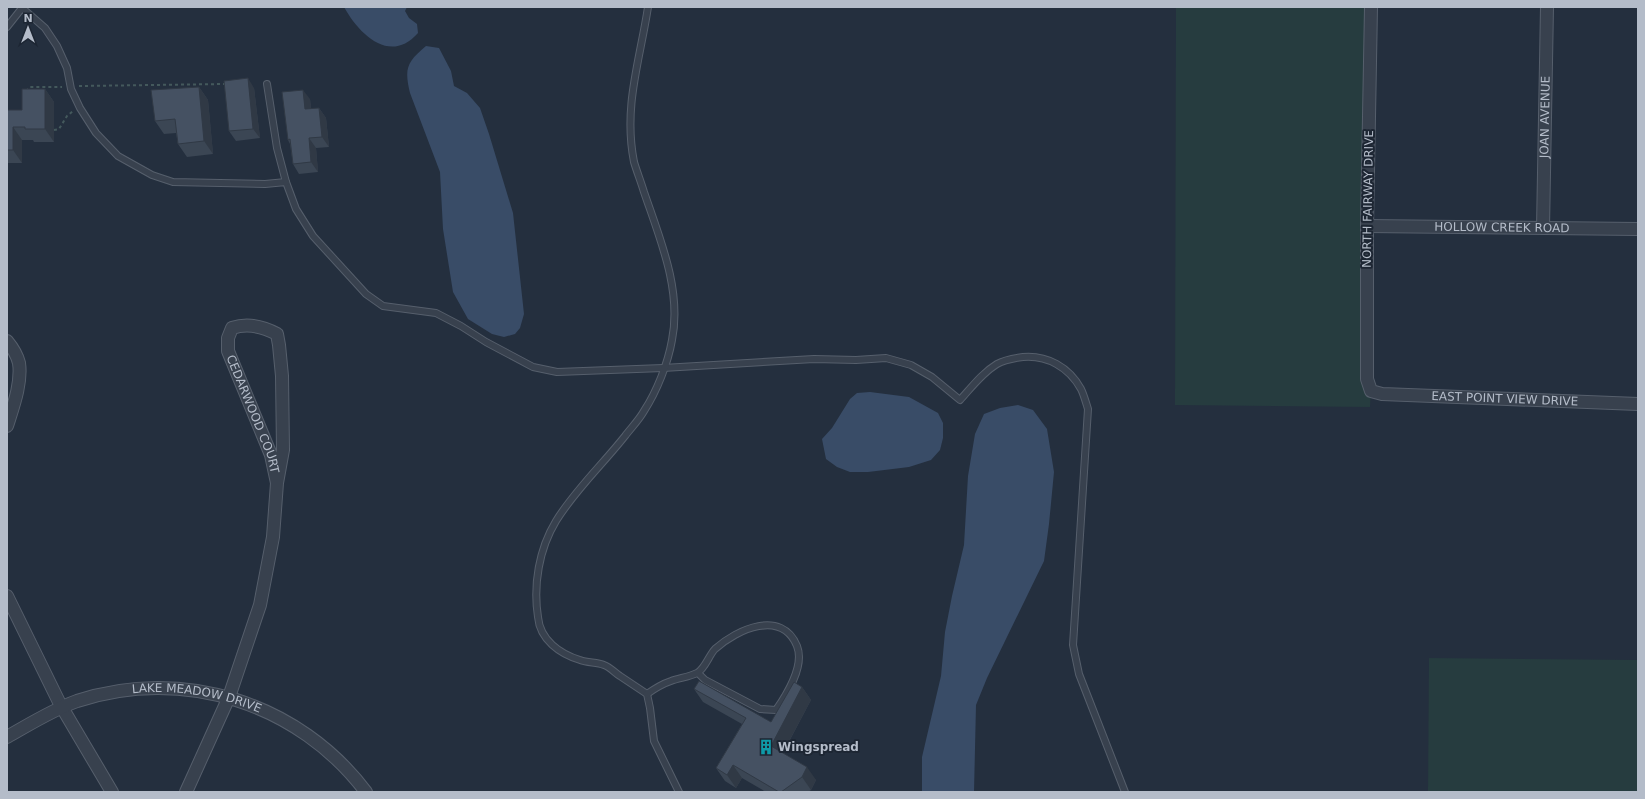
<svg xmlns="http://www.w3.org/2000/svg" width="1645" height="799" viewBox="0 0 1645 799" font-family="'DejaVu Sans',sans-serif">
<rect width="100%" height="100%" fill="#242f3e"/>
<g fill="#263c3f">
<polygon points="1176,7 1371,7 1371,391 1370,407 1175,405"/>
<polygon points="1429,658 1638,660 1638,792 1428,792"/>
</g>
<g fill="#394c67">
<path d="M 344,7 L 407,7 L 405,11 L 409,18 L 417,24 L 418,33 C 390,65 359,34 344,7 Z"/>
<path d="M 426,46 L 439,48 L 451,71 L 454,86 L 467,93 L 480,108 L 489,134 L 513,213 L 524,314 L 520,328 L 515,334 L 504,337 L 492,334 L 468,319 L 453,292 L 443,229 L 440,172 L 410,93 C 404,68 407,62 426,46 Z"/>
<polygon points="870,392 909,397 938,413 943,423 943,438 940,450 931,460 909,467 868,472 850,472 837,467 826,459 822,439 832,428 850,399 857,393"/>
<polygon points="1018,405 1033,410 1047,429 1054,472 1049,524 1044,561 987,678 976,705 974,792 922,792 922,757 941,676 945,632 952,596 964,545 968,476 975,434 984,414 1000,408"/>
</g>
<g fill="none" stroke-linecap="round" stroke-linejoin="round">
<g stroke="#565f6c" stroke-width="8">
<g id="service">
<path d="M 21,7 L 45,28 L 57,46 L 67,68 L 71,89 L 80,108 L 96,133 L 118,156 L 152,175 L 173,182 L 265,184 L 286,182 L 296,209 L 313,236 L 366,294 L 383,306 L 436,313 L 461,326 L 486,342 L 533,367 L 557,372 L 663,368 L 814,359 L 856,360 L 886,358 L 911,365 L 932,377 L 960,400 C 971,388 982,373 997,364 C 1004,360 1015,358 1023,357 C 1047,355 1069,367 1081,389 C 1084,395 1086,403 1088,409 L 1073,645 L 1079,674 L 1125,792"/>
<path d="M 648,7 C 640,60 623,107 634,162 C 637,172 641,182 644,192 C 660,239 682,290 672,340 C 668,363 657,391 644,411 C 639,420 631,428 625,436 C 603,464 575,490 556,521 C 539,549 533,585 538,617 C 540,640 560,654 580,660 C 588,663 597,662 604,665 C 610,667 615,673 620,676 C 629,682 638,688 647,694 L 650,708 L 654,741 L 679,792"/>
<polyline points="7,27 22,8"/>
<polyline points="267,84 277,148 286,182"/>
<path d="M 647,694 C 654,689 662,684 671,681 C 679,678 689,677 697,673 C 705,669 709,655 715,649 C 737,629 782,609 797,646 C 805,666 787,694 776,710 L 760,709 L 705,680 L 698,673"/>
</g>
</g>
<g stroke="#565f6c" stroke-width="14">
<g id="minor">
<path id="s1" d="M 1371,7 L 1367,226 L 1367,379 L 1371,391 L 1382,394 L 1638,404"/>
<path id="s2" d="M 1367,226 L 1638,229"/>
<path id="s3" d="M 1543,228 L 1547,7"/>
<path d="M 7,341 C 12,347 17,355 19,363 C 22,383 13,407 7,426"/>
<polyline points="7,596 60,704 112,792"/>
<path id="s4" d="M 7,737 C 30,724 52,710 77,701 C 183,666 299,703 366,792"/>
<path id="s5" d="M 186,792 L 229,697 L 260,605 L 273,537 L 277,483 L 283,450 L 282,376 L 279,345 L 277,334 C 262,326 247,323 232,328 L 228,338 L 228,351 L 271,455 L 277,483"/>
</g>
</g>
<g stroke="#44595c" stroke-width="2" stroke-dasharray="3 3" stroke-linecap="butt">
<polyline points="79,86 226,84"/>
<polyline points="26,91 30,87 62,87"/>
<polyline points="54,130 59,129 67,116 73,111"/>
</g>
<use href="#service" stroke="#38414e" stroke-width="6"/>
<use href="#minor" stroke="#38414e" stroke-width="12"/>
</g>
<g fill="#3b4654">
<polygon points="199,87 208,100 213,154 187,157 178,144 176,133 164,134 155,121"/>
<polygon points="254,88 260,138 236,141 229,131"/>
<polygon points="45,89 54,102 54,142 34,142 33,140 22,140 22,163 7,163 7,110 22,110"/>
<polygon points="310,99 311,109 319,108 326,118 329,147 316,148 318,172 299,174 293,164 290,144 288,140"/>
<polygon points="802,687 811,700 783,753 816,780 811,790 808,792 766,792 742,778 736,788 725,781 716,768 742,724 703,702 694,689 771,722"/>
</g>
<g fill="#303945">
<polygon points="248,78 254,88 260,138 253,129"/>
<polygon points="199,87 208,100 213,154 204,141"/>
<polygon points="45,89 54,102 54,142 45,129"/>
<polygon points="303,90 310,99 312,119 305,109"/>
<polygon points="319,108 326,118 329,147 322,137"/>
<polygon points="13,127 22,140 22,163 13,150"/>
<polygon points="309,138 316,148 318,172 311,162"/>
<polygon points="802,687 811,700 780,758 771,746"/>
<polygon points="733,765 742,778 736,788 727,775"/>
<polygon points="807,767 816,780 811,790 802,777"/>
</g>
<g fill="#455162" stroke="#303945">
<polygon points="248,78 253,129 229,131 224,81"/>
<polygon points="199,87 204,141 178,144 175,119 155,121 151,90"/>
<polygon points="22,89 45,89 45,129 25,129 25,127 13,127 13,150 7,150 7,110 22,110"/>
<polygon points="303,90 305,109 319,108 322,137 309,138 311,162 293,164 290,139 288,140 282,92"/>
<polygon points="699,681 771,722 794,682 802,687 771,746 807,767 802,777 781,792 779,792 733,765 727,775 716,768 746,718 694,689"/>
</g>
<defs>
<g id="building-bare" transform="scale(1.2)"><path d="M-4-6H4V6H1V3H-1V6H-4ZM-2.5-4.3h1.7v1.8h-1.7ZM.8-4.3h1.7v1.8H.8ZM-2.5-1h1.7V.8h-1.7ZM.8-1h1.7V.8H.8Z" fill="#0f9aa8" stroke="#1d2633" stroke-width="2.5" paint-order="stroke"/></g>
</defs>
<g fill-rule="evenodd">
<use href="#building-bare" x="766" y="747"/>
</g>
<g text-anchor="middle" stroke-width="4" stroke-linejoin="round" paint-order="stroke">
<g font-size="12" fill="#b4bcc9" stroke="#1d2633">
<text dy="4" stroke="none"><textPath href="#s3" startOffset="111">JOAN AVENUE</textPath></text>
<text transform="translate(1368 199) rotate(-89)" y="4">NORTH FAIRWAY DRIVE</text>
<text dy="4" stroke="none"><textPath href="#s2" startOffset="135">HOLLOW CREEK ROAD</textPath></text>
<text dy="4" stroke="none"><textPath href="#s1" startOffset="519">EAST POINT VIEW DRIVE</textPath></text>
<text dy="4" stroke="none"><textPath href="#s5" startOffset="613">CEDARWOOD COURT</textPath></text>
<text dy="4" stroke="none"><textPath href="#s4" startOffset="201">LAKE MEADOW DRIVE</textPath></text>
</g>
<g font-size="12" font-weight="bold" fill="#b4bcc9" stroke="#1d2633" text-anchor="start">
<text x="778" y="751">Wingspread</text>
</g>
</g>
<rect width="1645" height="799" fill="none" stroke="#b4bcc9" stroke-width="16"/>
<g transform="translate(28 28)" stroke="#1d2633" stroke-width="3" paint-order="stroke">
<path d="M0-3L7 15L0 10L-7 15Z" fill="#b4bcc9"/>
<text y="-6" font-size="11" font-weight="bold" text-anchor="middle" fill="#b4bcc9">N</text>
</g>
</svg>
